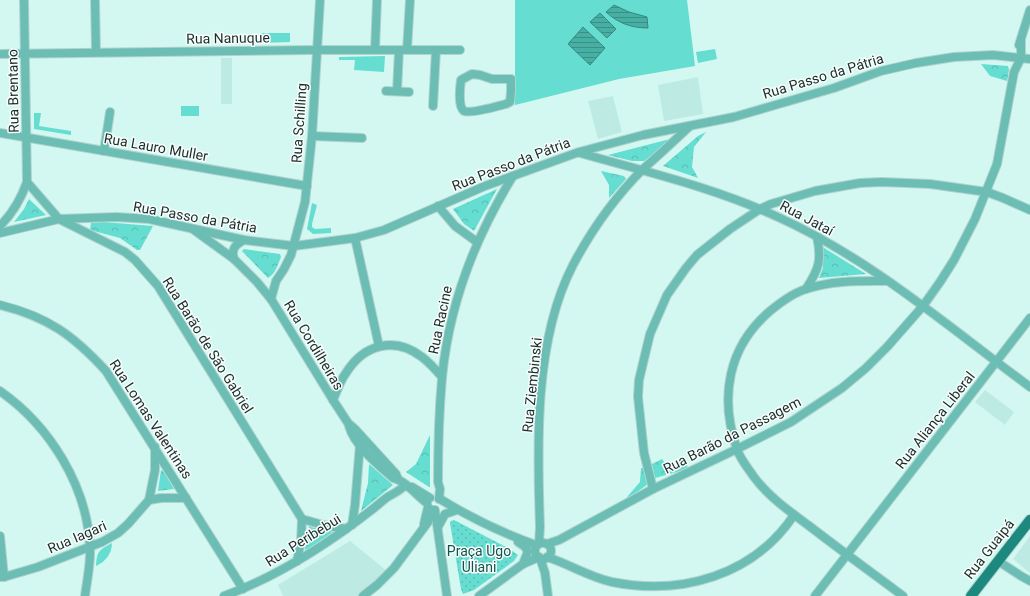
<svg xmlns="http://www.w3.org/2000/svg" width="1030" height="596" viewBox="0 0 1030 596" font-family="Roboto,sans-serif">
<defs>
<pattern id="grass-dots" width="8" height="8" patternUnits="userSpaceOnUse"><rect width="8" height="8" fill="#65ddd0"/><path d="M2 2h.1M6 6h.1" fill="none" stroke="#57beb3" stroke-width="1.8" stroke-linecap="round"/></pattern>
<pattern id="park-crowns" width="20" height="18" patternUnits="userSpaceOnUse"><rect width="20" height="18" fill="#65ddd0"/><path d="M2 6a3 3 0 1 1 6 0M12 15a3 3 0 1 1 6 0" fill="none" stroke="#57beb3"/></pattern>
<pattern id="water-rules" width="6" height="5" patternUnits="userSpaceOnUse"><rect width="6" height="5" fill="#47b0a5"/><path d="M0 2.5h6" fill="none" stroke="#3b8f86"/></pattern>
</defs>
<rect width="100%" height="100%" fill="#d3f8f2"/>
<g fill="#bdebe4">
<rect x="221" y="58" width="11" height="46"/>
<polygon points="698,77 703,114 664,121 658,85"/>
<polygon points="613,96 622,132 598,139 588,101"/>
<polygon points="985,390 1014,412 1005,425 975,402"/>
<polygon points="1030,536 1030,573 1013,559"/>
<polygon points="350,541 387,571 366,592 359,596 283,596 278,585"/>
</g>
<polygon fill="url(#grass-dots)" points="454,520 508,548 518,555 514,561 474,590 463,594 461,589 450,523 451,521"/>
<g fill="url(#park-crowns)">
<polygon points="981,64 1008,66 1009,70 1007,81 990,76"/>
<polygon points="706,132 694,147 692,167 698,178 663,166 698,136"/>
<polygon points="670,139 661,148 644,161 632,161 608,155"/>
<polygon points="601,171 624,176 626,179 609,198 609,185"/>
<polygon points="497,189 474,231 464,224 453,209"/>
<polygon points="29,199 46,215 14,222 24,209"/>
<polygon points="103,222 153,226 140,250 137,250 120,238 90,230 91,223"/>
<polygon points="821,246 866,274 819,278 823,268"/>
<path d="M 244,249 L 280,254 L 281,257 C 278,265 275,274 268,278 L 242,251 Z"/>
<polygon points="430,435 430,487 429,487 406,472 416,464"/>
<polygon points="662,459 670,470 676,469 677,463 686,460 688,469 655,478 652,464"/>
<polygon points="369,464 393,485 361,511 368,483"/>
<polygon points="641,468 646,468 648,484 629,498 627,497 640,482"/>
<polygon points="161,470 164,472 174,489 158,491"/>
<polygon points="309,526 314,528 331,531 332,533 306,550 305,549"/>
<path d="M 112,543 C 112,554 105,562 96,566 C 97,551 99,550 112,543 Z"/>
</g>
<g fill="#65ddd0">
<polygon points="515,0 687,0 695,66 619,79 515,105"/>
<polygon points="261,33 290,33 290,42 262,43"/>
<polygon points="715,49 717,59 698,63 696,52"/>
<polygon points="385,56 384,72 354,70 355,60 339,60 339,57"/>
<rect x="181" y="106" width="18" height="10"/>
<polygon points="34,113 41,113 39,126 71,131 71,135 34,129"/>
<polygon points="312,203 317,205 312,224 312,227 315,229 331,228 331,233 313,234 307,229"/>
</g>
<g fill="url(#water-rules)" stroke="#3a8880">
<path d="M 614,5 L 629,12 L 647,17 L 648,28 C 631,28 618,23 606,12 Z"/>
<polygon points="600,13 616,29 607,38 590,22"/>
<polygon points="583,27 605,48 590,65 568,44"/>
</g>
<g fill="none" stroke-linecap="round" stroke-linejoin="round">
<g stroke="#b2d3ce" stroke-width="10">
<g id="minor">
<polyline points="95,0 96,52"/>
<polyline points="1019,45 1030,10"/>
<polyline points="375,50 377,0"/>
<polyline points="407,50 410,0"/>
<polyline points="0,54 310,50 460,50"/>
<path d="M 472,74 L 480,75 L 492,79 L 511,79 L 511,91 L 510,102 L 506,104 C 498,106 470,114 464,111 C 458,107 460,87 461,80 Z"/>
<polyline points="386,91 409,92"/>
<polyline points="397,91 399,50"/>
<polyline points="433,106 436,50"/>
<polyline points="0,133 307,186"/>
<polyline points="312,136 362,138"/>
<polyline points="104,151 110,112"/>
<path d="M 580,153 C 647,172 716,188 780,218 C 872,260 950,328 1030,387"/>
<polyline points="27,182 59,219 125,252 135,260 158,286 302,519 323,525 346,529"/>
<polyline points="438,206 455,226 477,242"/>
<path d="M 0,226 C 13,213 21,199 27,182 L 24,0"/>
<polyline points="194,230 234,259 257,282 271,299 333,400 348,423 355,429 396,474 398,479"/>
<polyline points="0,233 59,219 116,217 149,219 244,240 294,246 355,238 384,230 485,186 579,152 643,135 734,117 834,88 881,71 916,63 954,57 993,55 1030,59"/>
<polyline points="355,238 379,346"/>
<path d="M 234,259 C 231,249 235,245 244,240"/>
<path d="M 887,281 C 860,281 833,280 806,289 C 793,293 781,302 770,311 C 728,347 719,397 737,449 C 740,459 748,468 754,477 C 768,496 789,511 808,525 C 839,549 871,572 903,596"/>
<path d="M 806,289 C 819,269 822,260 817,237"/>
<polyline points="271,299 276,281 284,269 291,255 305,202 312,136 320,0"/>
<path d="M 0,305 C 48,317 73,335 106,371 L 243,589"/>
<path d="M 0,391 C 50,426 87,486 90,547 C 91,563 87,580 85,596"/>
<path d="M 333,400 C 337,391 340,381 346,373 C 364,344 395,336 422,357 C 430,363 436,370 442,377"/>
<path d="M 349,426 C 354,445 378,465 393,478 C 405,480 417,496 427,503"/>
<polyline points="412,487 430,498"/>
<polyline points="653,489 644,453 638,397 639,380 650,334 667,295 686,268 697,255 730,229 760,209 771,204 815,191 860,183 882,182 930,184 987,192 1003,198 1030,210"/>
<path d="M 439,499 L 440,489 L 438,482 C 438,447 439,412 442,378 C 449,304 474,239 513,176"/>
<path d="M 440,499 C 471,518 502,533 536,545"/>
<polyline points="149,500 155,470 155,447"/>
<polyline points="435,510 447,596"/>
<polyline points="424,524 428,507"/>
<polyline points="352,525 355,505 360,444"/>
<polyline points="438,527 445,514 457,510"/>
<polyline points="0,536 4,577"/>
<polyline points="518,542 524,546 528,551 523,564"/>
<path d="M 539,543 L 540,527 C 537,444 534,340 573,265 C 591,231 616,196 643,169 C 659,155 675,140 690,126"/>
<circle cx="543" cy="551" r="8"/>
<polyline points="547,544 559,540 653,489 737,449 791,422 842,388 866,368 887,347 923,306 940,282 954,260 975,219 997,164 1014,72 1021,58 1021,40"/>
<path d="M 547,557 C 569,564 589,577 612,582 C 682,596 754,575 794,515"/>
<polyline points="540,558 545,573 548,596"/>
<polyline points="297,561 301,541 302,519"/>
<polyline points="998,561 1021,576 1030,581"/>
<polyline points="0,577 4,577 38,567 102,542 118,533 128,524 149,500 161,498 186,498"/>
<path d="M 224,596 C 279,576 328,544 374,508 C 379,504 385,498 391,495 C 397,492 401,489 406,485"/>
<polyline points="363,596 377,585 394,568 428,522 433,510"/>
<polyline points="479,596 523,564 539,557"/>
<polyline points="815,596 1030,318"/>
</g>
</g>
<g stroke="#b2d3ce" stroke-width="12">
<polyline id="major" points="971,596 1030,520"/>
</g>
<use href="#minor" stroke="#6cbeb4" stroke-width="8"/>
<use href="#major" stroke="#1c887e" stroke-width="10"/>
</g>
<g text-anchor="middle" stroke-width="3" stroke-linejoin="round" paint-order="stroke">
<g font-size="14" fill="#1d2b29" stroke="#f6fefc">
<text transform="translate(228 38) rotate(-1)" y="5">Rua Nanuque</text>
<text transform="translate(823 76) rotate(-17)" y="5">Rua Passo da Pátria</text>
<text transform="translate(13 91) rotate(-91)" y="5">Rua Brentano</text>
<text transform="translate(299 123) rotate(-86)" y="5">Rua Schilling</text>
<text transform="translate(156 147) rotate(10)" y="5">Rua Lauro Muller</text>
<text transform="translate(511 164) rotate(-21)" y="5">Rua Passo da Pátria</text>
<text transform="translate(195 217) rotate(10)" y="5">Rua Passo da Pátria</text>
<text transform="translate(807 218) rotate(28)" y="5">Rua Jataí</text>
<text transform="translate(440 320) rotate(-78)" y="5">Rua Racine</text>
<text transform="translate(208 345) rotate(58)" y="5">Rua Barão de São Gabriel</text>
<text transform="translate(314 345) rotate(59)" y="5">Rua Cordilheiras</text>
<text transform="translate(532 385) rotate(-84)" y="5">Rua Ziembinski</text>
<text transform="translate(151 419) rotate(57)" y="5">Rua Lomas Valentinas</text>
<text transform="translate(935 420) rotate(-52)" y="5">Rua Aliança Liberal</text>
<text transform="translate(732 435) rotate(-27)" y="5">Rua Barão da Passagem</text>
<text transform="translate(77 537) rotate(-23)" y="5">Rua Iagari</text>
<text transform="translate(303 540) rotate(-32)" y="5">Rua Peribebui</text>
<text transform="translate(989 549) rotate(-52)" y="5">Rua Guaipá</text>
</g>
<g font-size="14" fill="#16524c" stroke="#f6fefc">
<text x="479" y="556">Praça Ugo<tspan x="479" dy="16">Uliani</tspan></text>
</g>
</g>
</svg>
